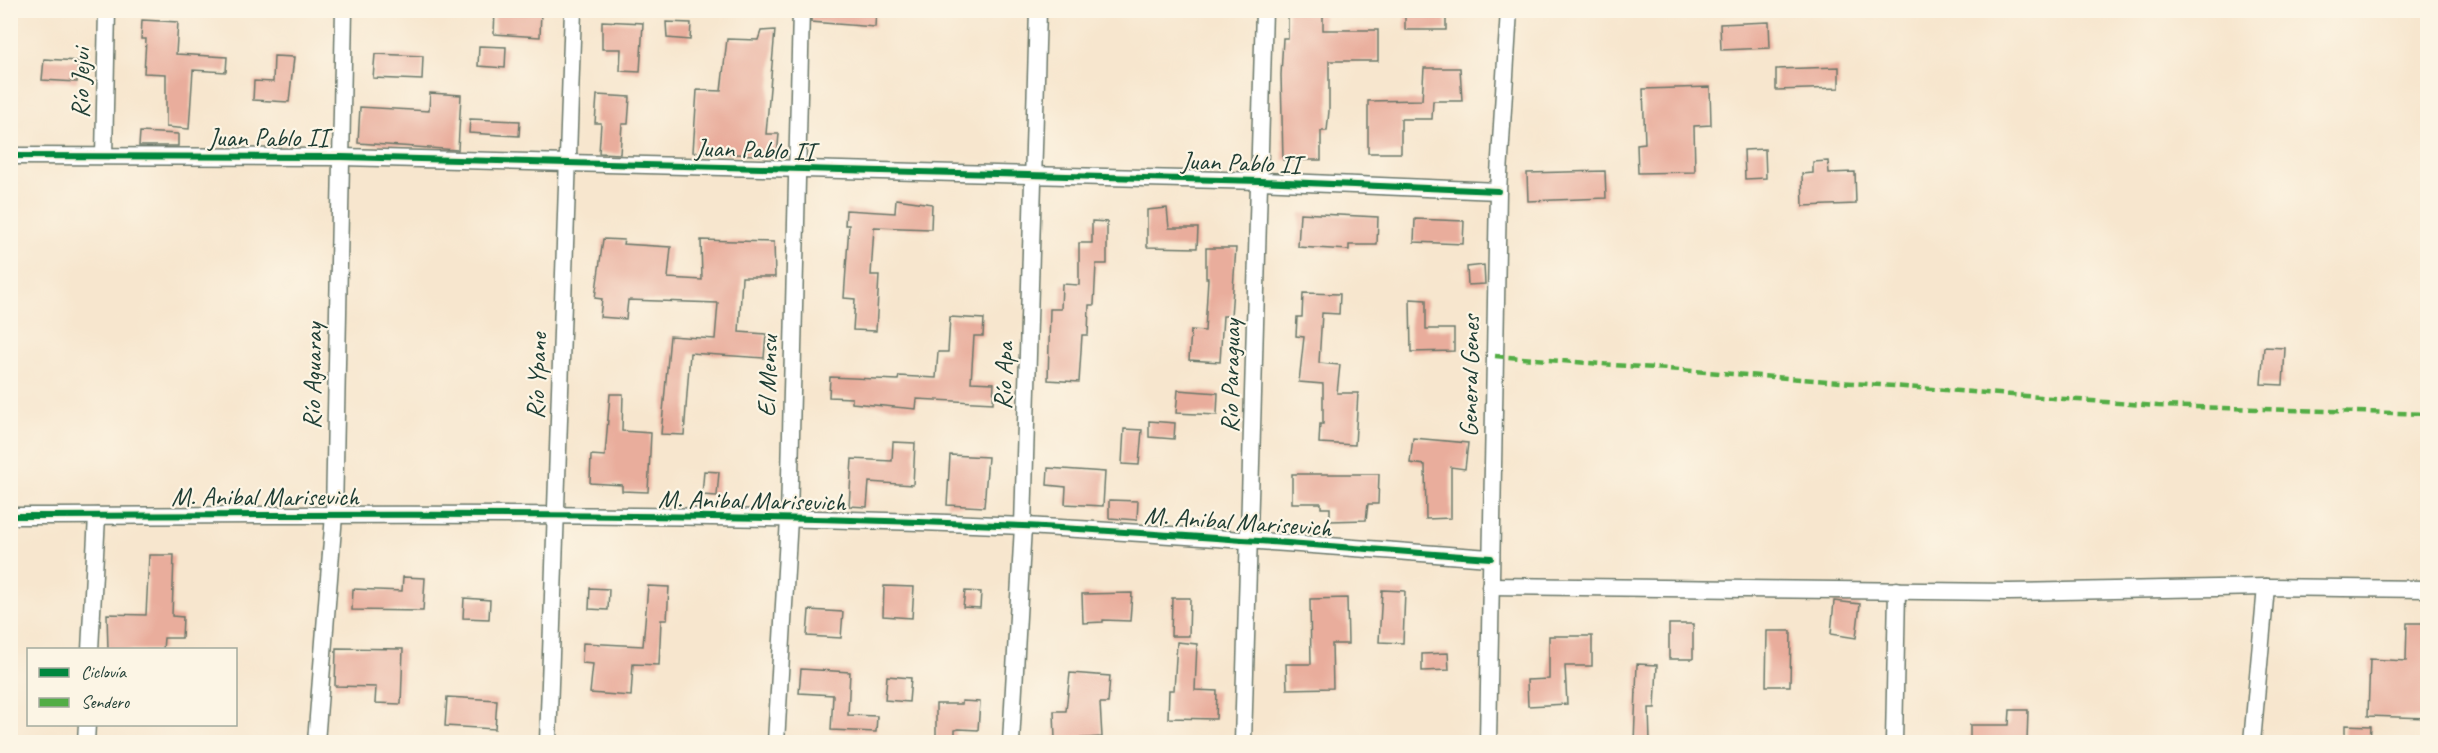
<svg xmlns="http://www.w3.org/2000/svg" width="2438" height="753" viewBox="0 0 2438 753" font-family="Caveat,sans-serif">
<rect width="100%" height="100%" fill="#fcf5e5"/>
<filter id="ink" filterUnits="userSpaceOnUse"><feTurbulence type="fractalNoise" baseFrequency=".0167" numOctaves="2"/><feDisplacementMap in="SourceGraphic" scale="12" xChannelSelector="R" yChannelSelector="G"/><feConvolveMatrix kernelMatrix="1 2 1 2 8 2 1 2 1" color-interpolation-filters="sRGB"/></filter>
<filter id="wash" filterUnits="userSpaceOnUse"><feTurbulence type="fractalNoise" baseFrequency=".008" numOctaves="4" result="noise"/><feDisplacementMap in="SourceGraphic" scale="24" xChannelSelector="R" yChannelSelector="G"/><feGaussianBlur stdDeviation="1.35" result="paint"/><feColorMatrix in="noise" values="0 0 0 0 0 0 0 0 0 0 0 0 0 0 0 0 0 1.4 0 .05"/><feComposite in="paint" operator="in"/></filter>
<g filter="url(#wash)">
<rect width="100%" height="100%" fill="#f7e6ce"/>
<g id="blocks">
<g fill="#e9ad9c">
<polygon points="495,10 541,10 540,37 494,34"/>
<polygon points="811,10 876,10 875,27 811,22"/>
<polygon points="1288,10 1323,10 1323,30 1378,30 1378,61 1329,61 1329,111 1327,131 1321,131 1321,160 1283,160 1281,75 1283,38 1288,38"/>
<rect x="1405" y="10" width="41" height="20"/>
<polygon points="142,20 178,22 176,54 227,57 226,72 193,70 189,129 166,127 166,74 144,73 146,39 141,39"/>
<polygon points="602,21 643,23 640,72 620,71 621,49 602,49"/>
<polygon points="666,22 691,23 690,40 667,38"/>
<polygon points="1769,22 1770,48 1721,50 1720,24"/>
<polygon points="775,30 766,134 779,134 777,156 693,152 697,90 721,91 727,39 758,40 761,31"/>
<polygon points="479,46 506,47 505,68 478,66"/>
<polygon points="375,54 423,56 422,80 373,78"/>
<polygon points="274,56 294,57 289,102 253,100 254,81 273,82"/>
<polygon points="44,59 78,61 77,82 42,80"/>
<polygon points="1839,67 1839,88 1776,90 1776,69"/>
<polygon points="1424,68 1460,68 1462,101 1433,101 1432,119 1401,119 1401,153 1368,153 1368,101 1422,100"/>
<polygon points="1710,87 1711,125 1694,126 1695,172 1638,173 1637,144 1645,143 1643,89"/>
<polygon points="430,93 461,95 458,150 358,143 360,107 429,111"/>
<polygon points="597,95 630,97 628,124 622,124 620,154 599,153 601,123 595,123"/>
<polygon points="470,119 520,121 519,136 469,133"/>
<polygon points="140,132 178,134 178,146 139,146"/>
<polygon points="1765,149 1766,178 1745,179 1744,150"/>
<polygon points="1828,161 1829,173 1855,172 1856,204 1803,206 1802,174 1813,173 1813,162"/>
<polygon points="1605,171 1606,198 1528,201 1527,173"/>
<polygon points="896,199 932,204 931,229 874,227 871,275 879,275 876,331 853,330 855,299 844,298 849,225 845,225 846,210 895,213"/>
<polygon points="1167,208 1169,228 1198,228 1197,248 1147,247 1147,210"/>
<polygon points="1300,213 1378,217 1377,245 1349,245 1349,250 1298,247"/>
<polygon points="1415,219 1464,221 1463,244 1414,242"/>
<polygon points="1092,221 1107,222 1107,264 1096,264 1094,305 1089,305 1088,335 1082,335 1079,382 1048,380 1050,309 1061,309 1062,284 1079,285 1079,243 1092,243"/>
<polygon points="603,239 624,240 623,244 671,247 668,278 702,280 701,240 774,242 775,277 742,277 739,332 766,334 764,358 690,353 684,435 661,434 670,336 715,339 718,303 628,300 626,319 600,317 602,299 595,298"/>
<polygon points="1206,248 1236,248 1231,316 1223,316 1220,362 1189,360 1191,330 1205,331 1208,278 1206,278"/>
<polygon points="1484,265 1485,284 1468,285 1467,267"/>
<polygon points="1303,293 1340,294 1339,314 1322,313 1319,363 1340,365 1337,393 1358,393 1355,445 1319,443 1320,424 1323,424 1323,384 1299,382 1304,337 1296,336 1297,317 1302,317"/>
<polygon points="1410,299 1426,300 1426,329 1454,329 1454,351 1411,352"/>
<polygon points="950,317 984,319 983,336 974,336 971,382 994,383 993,403 917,399 916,409 852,403 852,398 829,397 830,377 898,380 899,376 936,378 938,352 948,352"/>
<polygon points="2264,347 2285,348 2283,385 2261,384"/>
<polygon points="1178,390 1218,393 1217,415 1176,413"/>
<polygon points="610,394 623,394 622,431 651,433 648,492 622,491 622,485 590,483 591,455 605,456"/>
<polygon points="1149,421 1175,423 1174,439 1149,437"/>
<polygon points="1124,429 1142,430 1139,465 1122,464"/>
<polygon points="1413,438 1468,443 1465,469 1451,467 1451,518 1426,519 1425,465 1410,463"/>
<polygon points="893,442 915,443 913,485 869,482 867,507 849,506 852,459 892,461"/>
<polygon points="950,455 988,457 984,507 947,505"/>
<polygon points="1048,468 1105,472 1103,506 1065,504 1066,487 1047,485"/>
<polygon points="704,471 719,472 717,496 702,495"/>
<polygon points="1292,474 1379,474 1378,504 1368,504 1366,520 1330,521 1330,508 1321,508 1321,503 1292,503"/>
<polygon points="1109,500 1138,501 1137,520 1109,518"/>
<polygon points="149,555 174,555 172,616 183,617 182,638 164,638 163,650 108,650 107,614 146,615"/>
<polygon points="403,577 425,578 423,611 352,610 353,589 402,591"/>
<polygon points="648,586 669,587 667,620 661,620 659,665 633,664 631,696 590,693 593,664 582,663 583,643 643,646"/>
<polygon points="884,586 914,587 912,618 883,616"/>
<polygon points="590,588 609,589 608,610 589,609"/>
<polygon points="1382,590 1405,591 1403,643 1379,642"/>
<polygon points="965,591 981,592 980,608 963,607"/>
<polygon points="1132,593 1130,621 1103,620 1103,622 1083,623 1082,594"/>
<polygon points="464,598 490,600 489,619 463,618"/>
<polygon points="1172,598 1190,598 1189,636 1171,636"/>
<polygon points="1347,598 1348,644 1332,644 1333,688 1287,689 1286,664 1311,664 1310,599"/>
<polygon points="1834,601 1860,604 1856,638 1831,634"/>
<polygon points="809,610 843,612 841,638 807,636"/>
<polygon points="2407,623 2427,623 2427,718 2368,716 2370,659 2406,661"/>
<rect x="1669" y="624" width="24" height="35"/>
<polygon points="1767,631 1791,631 1790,686 1766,686"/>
<polygon points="1549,636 1592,636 1592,666 1565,666 1567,704 1528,706 1527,680 1549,679"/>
<polygon points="1177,642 1197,644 1195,690 1217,691 1216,719 1168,718 1169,690 1174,690"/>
<polygon points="336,648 403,649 401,704 375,703 376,687 335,686"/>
<polygon points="1448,653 1449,670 1422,671 1422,654"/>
<polygon points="1637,664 1657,665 1655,708 1649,708 1650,742 1634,742"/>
<polygon points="801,669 850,672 848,715 877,716 876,732 831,730 833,695 799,693"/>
<polygon points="1070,673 1110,676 1108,703 1100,703 1102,737 1055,740 1054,711 1066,711"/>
<polygon points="887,676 911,678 909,702 885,700"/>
<polygon points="447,697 497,700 495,729 445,726"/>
<polygon points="962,701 980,702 978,730 959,729 955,730 955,742 936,742 936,704 962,704"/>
<polygon points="2010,710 2028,710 2027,742 1970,742 1970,725 2009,725"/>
<polygon points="2345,725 2371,726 2370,742 2345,742"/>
</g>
</g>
</g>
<g filter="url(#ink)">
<use href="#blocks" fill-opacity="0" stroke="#6b786a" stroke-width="1.5"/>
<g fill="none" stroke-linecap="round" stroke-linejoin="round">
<g stroke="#6b786a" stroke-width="19">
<g id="street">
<polyline points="10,156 342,157 1260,181 1498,191"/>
<polyline points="104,156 107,10"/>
<path d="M 10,516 C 348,515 686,511 1023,526 C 1179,534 1335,547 1491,558"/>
<polyline points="1490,586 2009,592 2266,587 2428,589"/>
<polyline points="90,650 97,516"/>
<polyline points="86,742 87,724"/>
<polyline points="316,742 334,515 344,10"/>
<polyline points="548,742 573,10"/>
<polyline points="776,742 789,519 801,10"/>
<polyline points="1011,742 1023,526 1038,10"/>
<polyline points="1243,742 1264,10"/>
<polyline points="1488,742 1498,191 1509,10"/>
<polyline points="1894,742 1897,590"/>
<polyline points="2252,742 2266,587"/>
</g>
</g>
<use href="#street" stroke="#fff" stroke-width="16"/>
<polyline stroke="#52ad45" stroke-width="4.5" stroke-dasharray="9 4.5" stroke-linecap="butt" points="1495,356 2158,406 2428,414"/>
<g stroke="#fcf5e5" stroke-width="10">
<g id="cycleway">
<polyline points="10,156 342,157 1260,181 1498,191"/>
<path d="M 10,516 C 348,515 686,511 1023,526 C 1179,534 1335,547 1491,558"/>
</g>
</g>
<use href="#cycleway" stroke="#00873e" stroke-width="6"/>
</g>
</g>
<g text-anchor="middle" stroke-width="4.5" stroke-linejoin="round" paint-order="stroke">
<g font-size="26" fill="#1f3d34" stroke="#fcf5e5">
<text transform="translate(80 83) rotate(-89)" y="9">Río Jejui</text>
<text x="268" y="146">Juan Pablo II</text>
<text transform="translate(755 149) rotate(2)" y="9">Juan Pablo II</text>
<text transform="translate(1241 162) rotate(2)" y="9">Juan Pablo II</text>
<text transform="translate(312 376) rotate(-89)" y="9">Río Aguaray</text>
<text transform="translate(536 376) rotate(-88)" y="9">Río Ypane</text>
<text transform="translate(767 376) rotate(-88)" y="9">El Mensu</text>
<text transform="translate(1003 376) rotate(-88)" y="9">Río Apa</text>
<text transform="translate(1230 376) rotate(-89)" y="9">Río Paraguay</text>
<text transform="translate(1469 376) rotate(-89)" y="9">General Genes</text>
<text x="265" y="505">M. Anibal Marisevich</text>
<text transform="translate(752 500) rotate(1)" y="9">M. Anibal Marisevich</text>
<text transform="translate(1238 521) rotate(4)" y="9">M. Anibal Marisevich</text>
</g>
</g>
<rect width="2438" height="753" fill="none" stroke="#fcf5e5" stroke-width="36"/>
<rect x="27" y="648" width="210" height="78" fill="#fcf5e5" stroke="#a4ab9e" stroke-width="1.5"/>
<rect x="39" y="668" width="30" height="9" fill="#00873e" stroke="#a4ab9e" stroke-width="1.5"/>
<text x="81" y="678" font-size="18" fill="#1f3d34">Ciclovía</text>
<rect x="39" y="698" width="30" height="9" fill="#52ad45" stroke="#a4ab9e" stroke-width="1.5"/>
<text x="81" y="708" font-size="18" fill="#1f3d34">Sendero</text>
</svg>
